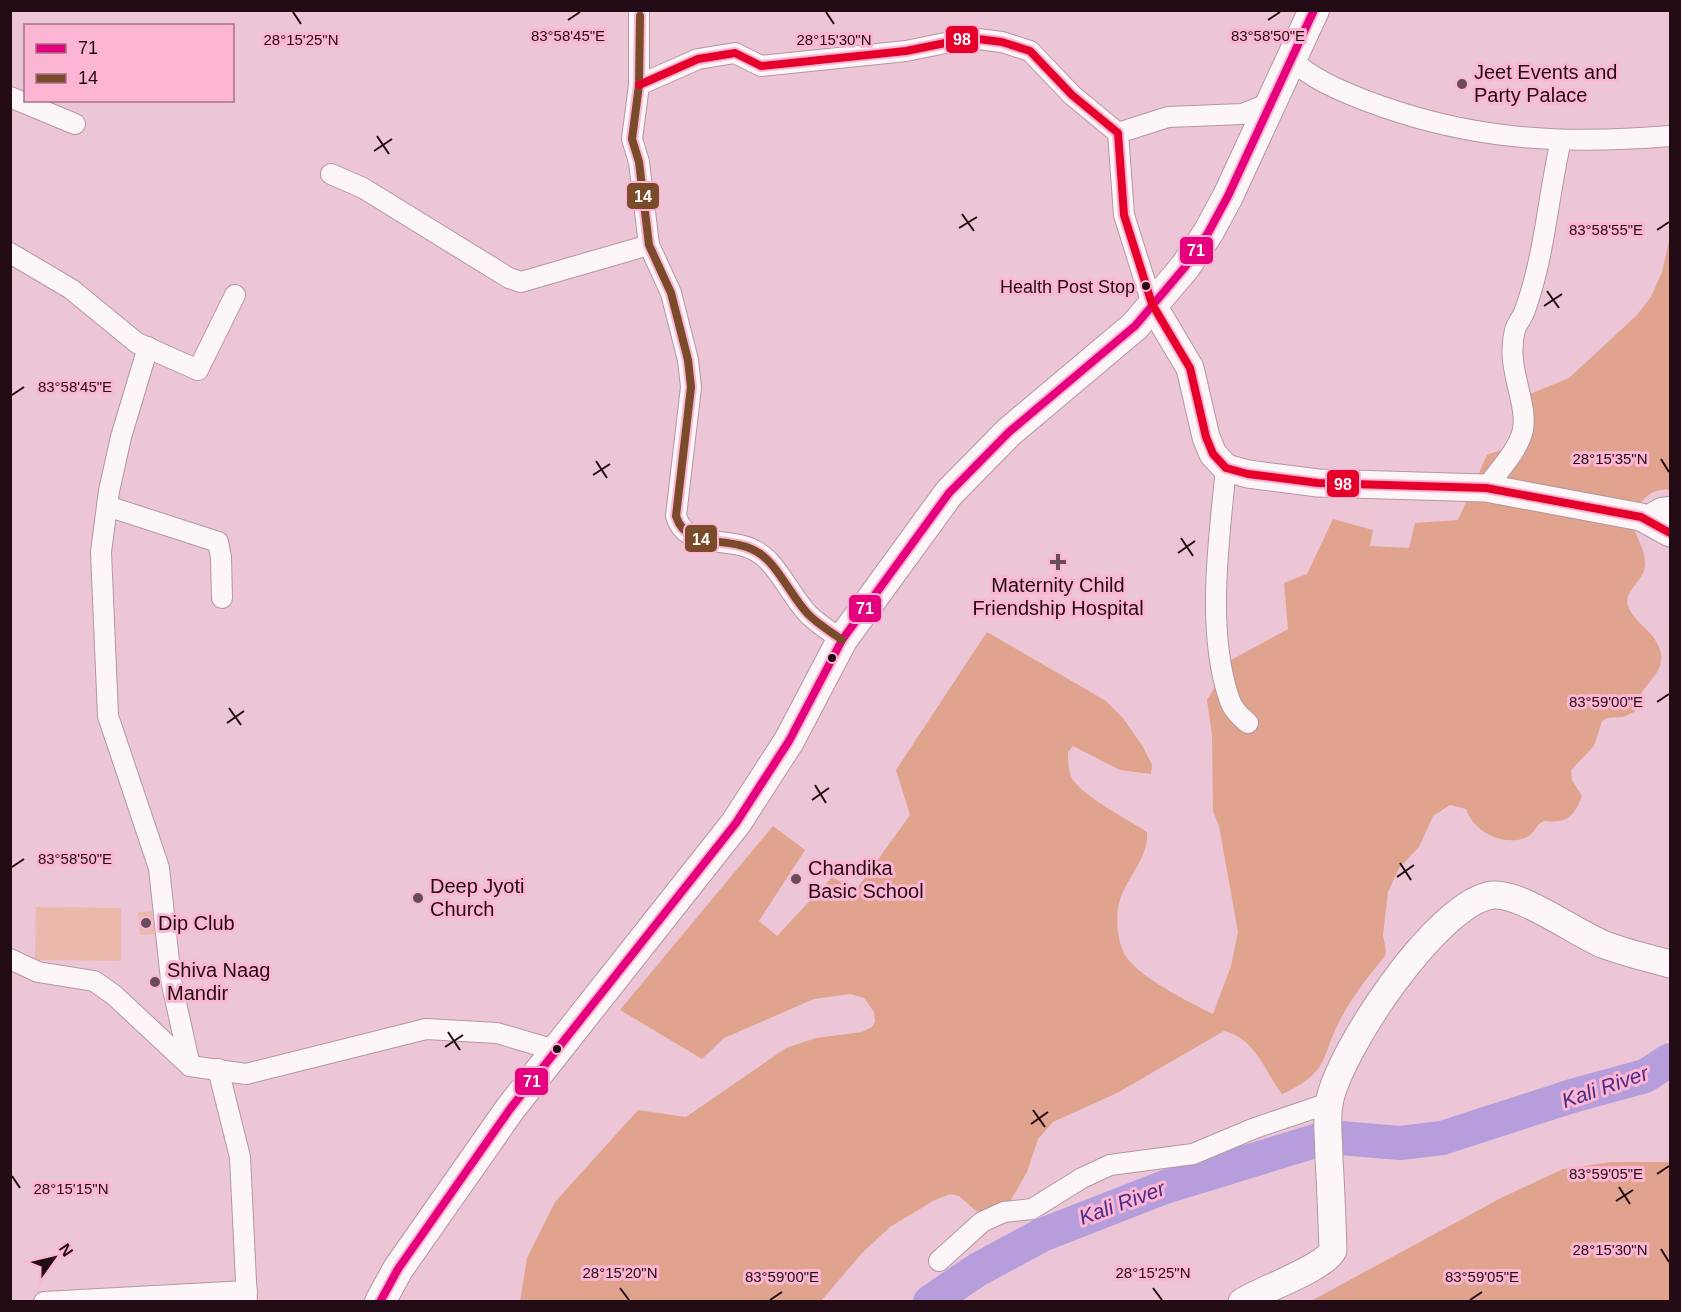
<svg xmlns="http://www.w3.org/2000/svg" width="1681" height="1312" viewBox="0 0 1681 1312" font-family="Helvetica,sans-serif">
<rect width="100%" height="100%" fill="#ecc6d6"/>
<g fill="#ebb9ac">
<polygon points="36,907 121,908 121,961 35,960"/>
<polygon points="152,911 154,934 140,935 138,912"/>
</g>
<g fill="#dfa38e">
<path d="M 1670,237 L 1670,490 C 1650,487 1641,502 1631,517 C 1633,535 1649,552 1644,570 C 1641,582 1623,593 1628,606 C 1634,622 1650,629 1657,643 C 1670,666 1651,678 1640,695 C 1637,700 1638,707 1634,712 L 1623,717 L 1607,718 L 1602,721 L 1594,746 L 1571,770 L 1572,780 L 1582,796 C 1573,818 1568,823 1544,821 C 1536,824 1535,833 1527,837 C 1505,847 1474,833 1466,809 L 1450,805 L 1433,816 L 1419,847 L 1399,868 L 1388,892 L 1383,935 L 1386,951 L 1385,956 C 1370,974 1355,993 1344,1013 C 1320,1053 1333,1072 1282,1094 C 1264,1070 1256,1039 1224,1031 L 1117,1093 L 1053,1122 L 1038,1139 L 1027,1172 L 1009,1203 L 988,1212 L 976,1211 L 959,1196 L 950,1194 L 933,1201 L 890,1227 L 862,1253 L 821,1301 L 520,1302 L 527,1258 L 555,1202 L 638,1110 L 686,1117 L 786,1048 L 816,1038 L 862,1032 L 872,1027 L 875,1022 L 874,1012 L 864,998 L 850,994 L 814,999 L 724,1038 L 702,1059 L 620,1010 L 773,826 L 805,850 L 759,921 L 777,936 L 832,877 L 856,890 L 910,815 L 896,770 L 987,632 L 1106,701 L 1123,718 L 1143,747 L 1152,765 L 1151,774 L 1120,770 L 1073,746 L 1068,752 C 1068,761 1068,772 1073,780 C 1087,799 1127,819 1147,832 C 1149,858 1127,877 1120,900 C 1115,915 1117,941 1125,955 C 1137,976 1190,1003 1213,1014 L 1231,966 L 1238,932 L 1219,826 L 1213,811 L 1212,735 L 1207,700 L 1231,660 L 1288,629 L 1284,583 L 1307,574 L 1333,519 L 1373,530 L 1370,546 L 1409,548 L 1415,523 L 1458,520 L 1487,455 L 1509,447 L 1525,396 L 1569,378 L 1636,316 L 1651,297 L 1662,272 Z"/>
<polygon points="1611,1162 1670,1162 1670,1301 1311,1301 1501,1198 1563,1169"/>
</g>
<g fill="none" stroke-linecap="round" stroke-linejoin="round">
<polyline stroke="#b59edb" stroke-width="34" points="930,1302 977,1270 1042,1235 1165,1187 1328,1137 1400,1143 1442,1138 1572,1096 1645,1076 1670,1060"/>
<g stroke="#b497a3" stroke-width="22">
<g id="street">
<path d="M 639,10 L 639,85 L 632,139 L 639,162 L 649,245 L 671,293 L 688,360 L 691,387 L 676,516 C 687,552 731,534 759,553 C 778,565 792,598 809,615 C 818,624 831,632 842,640"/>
<path d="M 1292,60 C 1312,79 1339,90 1364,100 C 1468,140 1561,145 1670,136"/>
<polyline points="639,85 698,59 735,53 761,66 906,51 970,38 1002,42 1030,51 1072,95 1118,133 1124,215 1152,304"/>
<polyline points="10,97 75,124"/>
<polyline points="1118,133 1168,117 1242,114 1273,102"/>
<polyline points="331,174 363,188 509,278 521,282 649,245"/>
<polyline points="10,253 71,289 137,343 198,370 235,295"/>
<polyline points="148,347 121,437 109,491 101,552 108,716 159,868 171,980 190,1066"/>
<path d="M 1226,468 C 1219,539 1206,630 1229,698 C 1232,709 1240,716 1248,723"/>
<path d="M 1486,488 C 1498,471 1518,451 1523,430 C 1528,401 1505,367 1515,330 C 1517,323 1523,317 1525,310 C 1545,255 1548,196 1561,140"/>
<polyline points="107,506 218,542 221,557 222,598"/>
<polyline points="1653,522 1652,513 1661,508 1670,507"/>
<polyline points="10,959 38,972 94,981 114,995 190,1066 246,1074 426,1029 497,1033 555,1050"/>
<polyline points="218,1069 240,1157 247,1302"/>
<polyline points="939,1261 982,1222 1004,1212 1032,1209 1082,1178 1110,1165 1193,1154 1255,1128 1329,1103"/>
<polyline points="44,1302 247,1291"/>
</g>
</g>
<g stroke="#b497a3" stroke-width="29">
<g id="secondary">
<polyline points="1152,304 1190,368 1206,437 1213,454 1226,468 1248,474 1318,483 1486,488 1641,517 1670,533"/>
<path d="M 1242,1302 C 1263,1289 1325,1268 1333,1250 C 1332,1220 1331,1190 1329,1159 C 1329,1141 1326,1122 1329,1104 C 1337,1053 1438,901 1493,895 C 1522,893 1577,934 1605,945 C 1626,953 1649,958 1670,964"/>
</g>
</g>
<g stroke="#b497a3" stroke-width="32">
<polyline id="primary" points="380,1302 398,1269 510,1109 736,823 789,741 842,640 949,493 1009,432 1135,326 1185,267 1208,233 1228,196 1314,10"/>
</g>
<use href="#street" stroke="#fcf6f9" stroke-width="20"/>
<use href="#secondary" stroke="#fcf6f9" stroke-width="27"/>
<use href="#primary" stroke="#fcf6f9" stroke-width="30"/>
<g stroke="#fcb6d3" stroke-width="12">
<polyline id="bus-1" points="380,1302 398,1269 510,1109 736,823 789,741 842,640 949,493 1009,432 1135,326 1185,267 1208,233 1228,196 1314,10"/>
</g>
<g stroke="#fcb6d3" stroke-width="12">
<path id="bus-2" d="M 640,16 L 639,85 L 632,139 L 639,162 L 649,245 L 671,293 L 688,360 L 691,387 L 676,516 C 687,552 731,534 759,553 C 778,565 792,598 809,615 C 818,624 831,632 842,640"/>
</g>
<g stroke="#fcb6d3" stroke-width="12">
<polyline id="bus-3" points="639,85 698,59 735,53 761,66 906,51 970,38 1002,42 1030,51 1072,95 1118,133 1124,215 1152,304 1190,368 1206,437 1213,454 1226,468 1248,474 1318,483 1486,488 1641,517 1670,533"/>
</g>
<use href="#bus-1" stroke="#e5007d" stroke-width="8"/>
<use href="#bus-2" stroke="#7a4b2a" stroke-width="8"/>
<use href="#bus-3" stroke="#e4002b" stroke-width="8"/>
</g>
<path fill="none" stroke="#230b16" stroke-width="2" d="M 293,12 L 301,24M 826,12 L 834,24M 568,20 L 580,12M 1268,20 L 1280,12M 377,136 L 389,154M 374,151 L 392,139M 962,214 L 974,231M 959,228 L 977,217M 1657,230 L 1669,222M 1547,291 L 1559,308M 1544,306 L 1562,294M 12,395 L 24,387M 1661,459 L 1669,472M 596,461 L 607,478M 593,475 L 610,464M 1181,538 L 1193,556M 1178,553 L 1195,541M 1657,702 L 1669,694M 229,708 L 241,725M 227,723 L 244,711M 815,785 L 826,803M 812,800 L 829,788M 1400,863 L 1411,880M 12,867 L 24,859M 1397,877 L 1414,865M 448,1032 L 460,1050M 445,1047 L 463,1035M 1033,1110 L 1045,1127M 1031,1124 L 1048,1112M 1657,1174 L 1669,1166M 12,1176 L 20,1188M 1619,1187 L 1630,1204M 1616,1201 L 1633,1190M 1661,1249 L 1669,1262M 620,1288 L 629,1300M 1153,1288 L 1162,1300M 770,1300 L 782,1292M 1470,1300 L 1482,1292"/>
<g fill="#694c59" stroke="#fcb6d3" stroke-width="2">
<circle cx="1462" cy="84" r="6"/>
<path d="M1055 553h6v6h6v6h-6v6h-6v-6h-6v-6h6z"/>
<circle cx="796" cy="879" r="6"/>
<circle cx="418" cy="898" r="6"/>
<circle cx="146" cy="923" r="6"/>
<circle cx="155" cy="982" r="6"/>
</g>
<g fill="#230b16" stroke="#fcb6d3" stroke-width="2">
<circle cx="1146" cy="286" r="5"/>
<circle cx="832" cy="658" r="5"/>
<circle cx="557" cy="1049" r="5"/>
</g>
<g text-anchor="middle" stroke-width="6" stroke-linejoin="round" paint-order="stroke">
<g font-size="18" fill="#230b16" stroke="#fcb6d3" text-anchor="end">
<text x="1135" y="293">Health Post Stop</text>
</g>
<g font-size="20" fill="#230b16" stroke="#fcb6d3" text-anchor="start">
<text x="1474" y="79">Jeet Events and<tspan x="1474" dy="23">Party Palace</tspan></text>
<text x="1058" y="592" text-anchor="middle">Maternity Child<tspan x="1058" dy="23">Friendship Hospital</tspan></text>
<text x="808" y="875">Chandika<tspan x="808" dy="23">Basic School</tspan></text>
<text x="430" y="893">Deep Jyoti<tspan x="430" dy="23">Church</tspan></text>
<text x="158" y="930">Dip Club</text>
<text x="167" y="977">Shiva Naag<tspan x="167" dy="23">Mandir</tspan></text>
</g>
<g font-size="21" font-style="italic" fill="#4a2c89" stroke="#fcb6d3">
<text transform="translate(1605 1087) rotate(-19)" y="7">Kali River</text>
<text transform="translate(1122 1203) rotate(-20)" y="7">Kali River</text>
</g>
</g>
<g font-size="15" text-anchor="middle" fill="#230b16" stroke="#fcb6d3" stroke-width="6" stroke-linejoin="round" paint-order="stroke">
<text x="1268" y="41">83°58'50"E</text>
<text x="568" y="41">83°58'45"E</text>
<text x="301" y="45">28°15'25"N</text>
<text x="834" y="45">28°15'30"N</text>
<text x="1606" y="235">83°58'55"E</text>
<text x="75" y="392">83°58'45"E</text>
<text x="1610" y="464">28°15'35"N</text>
<text x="1606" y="707">83°59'00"E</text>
<text x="75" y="864">83°58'50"E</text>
<text x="1606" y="1179">83°59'05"E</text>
<text x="71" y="1194">28°15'15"N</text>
<text x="1610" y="1255">28°15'30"N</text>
<text x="620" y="1278">28°15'20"N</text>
<text x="1153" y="1278">28°15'25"N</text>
<text x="782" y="1282">83°59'00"E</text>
<text x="1482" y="1282">83°59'05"E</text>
</g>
<g stroke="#fcb6d3" stroke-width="2">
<rect x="945" y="25" width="34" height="29" rx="6" fill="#e4002b"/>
<rect x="626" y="182" width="34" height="28" rx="6" fill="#7a4b2a"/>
<rect x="1179" y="236" width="35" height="29" rx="6" fill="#e5007d"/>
<rect x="1326" y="469" width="34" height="29" rx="6" fill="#e4002b"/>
<rect x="684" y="524" width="34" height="29" rx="6" fill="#7a4b2a"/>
<rect x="848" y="594" width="34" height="29" rx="6" fill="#e5007d"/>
<rect x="514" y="1067" width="35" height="29" rx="6" fill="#e5007d"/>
</g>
<g font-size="16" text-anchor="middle" font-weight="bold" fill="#fff">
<text x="962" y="45">98</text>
<text x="643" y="202">14</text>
<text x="1196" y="256">71</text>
<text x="1343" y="490">98</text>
<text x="701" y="545">14</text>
<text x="865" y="614">71</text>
<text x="532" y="1087">71</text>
</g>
<rect width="1681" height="1312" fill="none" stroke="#230b16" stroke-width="24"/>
<rect x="24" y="24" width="210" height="78" fill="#fcb6d3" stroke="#a57287" stroke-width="1.5"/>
<rect x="36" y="44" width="30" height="9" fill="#e5007d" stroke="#a57287" stroke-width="1.5"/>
<text x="78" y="54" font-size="18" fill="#230b16">71</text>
<rect x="36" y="74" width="30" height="9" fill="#7a4b2a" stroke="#a57287" stroke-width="1.5"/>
<text x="78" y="84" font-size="18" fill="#230b16">14</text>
<g transform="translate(54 1258) rotate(56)" stroke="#fcb6d3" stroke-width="4.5" paint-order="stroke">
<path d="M0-4.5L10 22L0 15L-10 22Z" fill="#230b16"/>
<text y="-9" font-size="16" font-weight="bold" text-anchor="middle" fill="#230b16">N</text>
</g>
</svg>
